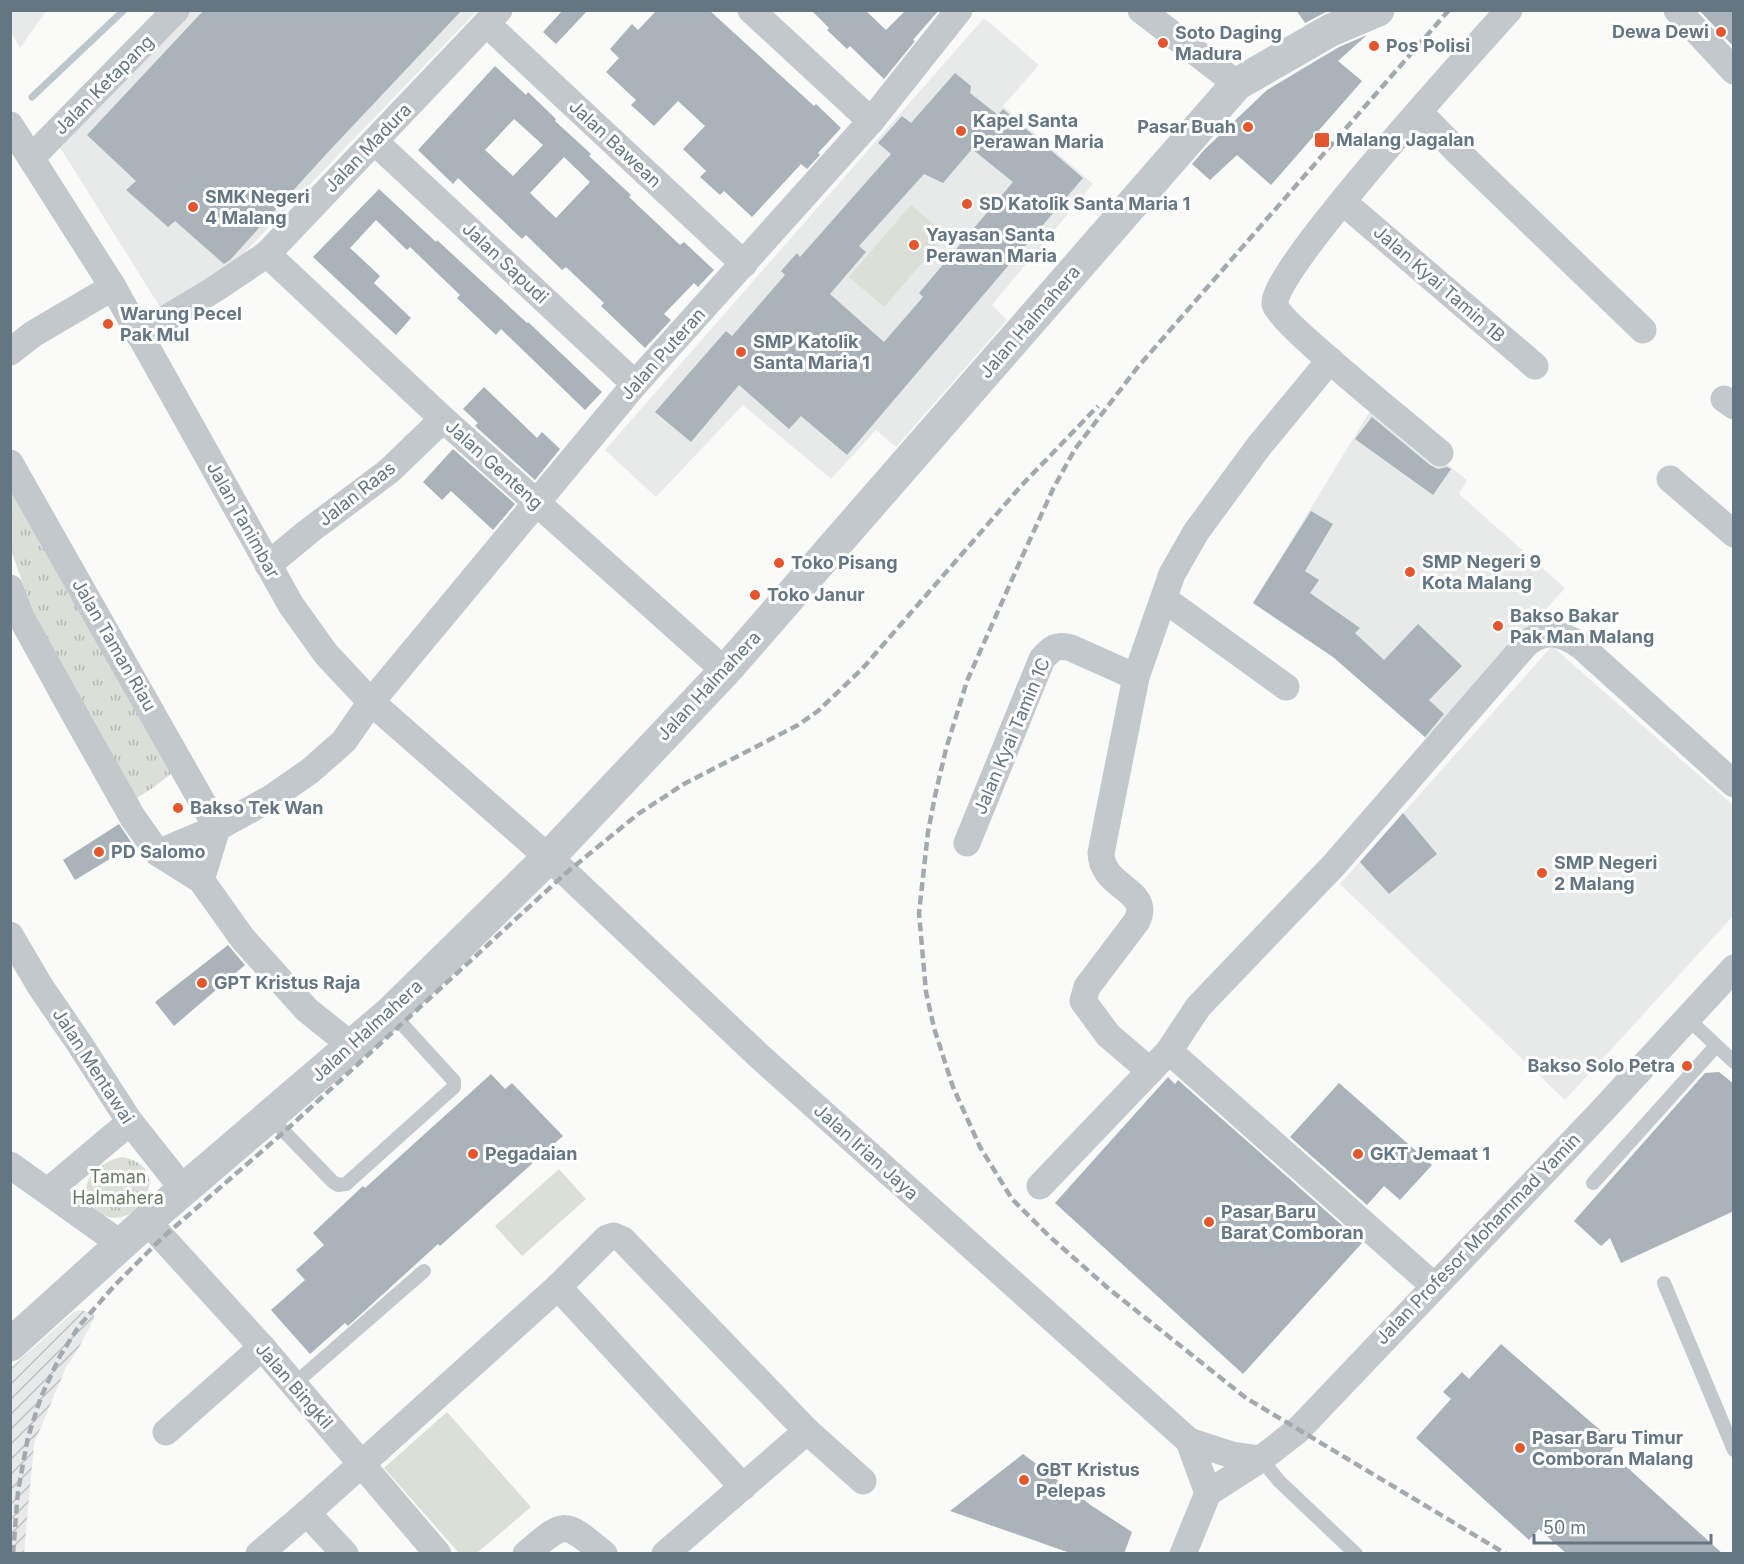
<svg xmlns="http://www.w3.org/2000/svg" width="1744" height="1564" viewBox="0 0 1744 1564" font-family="Inter,sans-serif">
<defs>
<pattern id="industrial-furrows" width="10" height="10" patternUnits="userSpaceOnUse" patternTransform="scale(1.5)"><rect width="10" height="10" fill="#e8e9e9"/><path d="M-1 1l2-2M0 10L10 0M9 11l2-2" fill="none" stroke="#c0c1c2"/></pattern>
<pattern id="park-tufts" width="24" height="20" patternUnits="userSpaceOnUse" patternTransform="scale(1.5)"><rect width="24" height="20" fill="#dadfd7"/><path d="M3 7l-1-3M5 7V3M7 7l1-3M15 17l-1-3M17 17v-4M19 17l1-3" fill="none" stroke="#b4b9b4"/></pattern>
</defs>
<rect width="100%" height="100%" fill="#fafaf8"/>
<g fill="#e8e9e9">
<polygon points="10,11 46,11 20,48 11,32"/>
<polygon points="184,11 477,11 225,273 160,307 56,141"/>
<polygon points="984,18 1039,65 1003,106 1093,184 992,305 1007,320 896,447 876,430 831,479 743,405 656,497 605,450"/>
<polygon points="1373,406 1467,480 1459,494 1565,588 1429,740 1332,656 1253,603"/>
<polygon points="1552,646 1733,805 1733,916 1565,1100 1340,884"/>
</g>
<polygon fill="url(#industrial-furrows)" points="81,1310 94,1314 94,1319 76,1353 66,1367 34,1444 24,1553 11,1553 11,1368 74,1312"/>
<g fill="url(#park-tufts)">
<polygon points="11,478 172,773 154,787 134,800 36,620 11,550"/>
<path d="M 122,1157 C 184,1169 126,1247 93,1206 C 74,1182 99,1162 122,1157 Z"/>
</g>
<g fill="#dadfd7">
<polygon points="911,205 946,235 884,307 849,277"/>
<polygon points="559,1169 586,1199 522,1256 495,1226"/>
<polygon points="447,1412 531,1507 477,1553 459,1553 384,1468"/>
</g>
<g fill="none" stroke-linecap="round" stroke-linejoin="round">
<polyline stroke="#bbc7cb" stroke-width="7" points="32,97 124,10"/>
</g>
<g fill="#aab3b9" fill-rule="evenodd">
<polygon points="204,10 462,10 330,150 230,260 224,264 175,221 168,227 126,190 136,181 87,135"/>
<polygon points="563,10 588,10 556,44 543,32"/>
<polygon points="657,10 709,10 814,106 816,104 841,128 818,153 820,155 807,169 801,164 752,217 724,191 720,195 700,177 706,171 683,149 705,126 678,101 654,126 631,105 636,100 606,72 619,58 610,49 632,24 638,30"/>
<polygon points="811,10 865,10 886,30 906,10 939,10 913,40 915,41 884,79 850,46 847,49 827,30 829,28"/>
<polygon points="1296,10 1325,10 1326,12 1305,23"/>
<polygon points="1699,10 1734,10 1734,47"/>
<polygon points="1367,35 1338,61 1362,81 1271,185 1237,155 1210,180 1192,164 1205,149 1267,90 1339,47"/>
<path d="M 495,66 L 526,95 L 528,92 L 556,119 L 555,121 L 591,154 L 589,156 L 631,195 L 629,197 L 680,245 L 684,242 L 714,270 L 698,287 L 694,283 L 664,314 L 671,320 L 645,348 L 601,306 L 604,303 L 566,267 L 562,270 L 526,235 L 522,239 L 458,178 L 453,184 L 418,150 ZM 514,119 L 543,145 L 513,176 L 485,150 ZM 564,157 L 590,182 L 556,218 L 530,193 Z"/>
<path d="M 955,73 L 971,86 L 970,93 L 998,115 L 1003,109 L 1083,178 L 847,455 L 801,416 L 789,429 L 739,385 L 691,442 L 655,412 L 726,331 L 732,336 L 785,275 L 781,271 L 797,253 L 800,257 L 891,154 L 878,143 L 902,116 L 911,123 ZM 972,149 L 1013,182 L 919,293 L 923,297 L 884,342 L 830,294 L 866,252 L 859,246 L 924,174 L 943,183 Z"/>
<polygon points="379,189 436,242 437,240 477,277 527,323 528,322 602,392 585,410 501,329 496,335 457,298 460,295 410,247 407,250 376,220 350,248 380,276 374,283 411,318 396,335 313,257"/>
<polygon points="484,387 537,438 542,432 560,449 535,480 475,426 478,423 463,409"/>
<polygon points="1372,417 1430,465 1438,469 1447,467 1451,469 1433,495 1355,439"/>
<polygon points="453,449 515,504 493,530 451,491 442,500 423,482"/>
<polygon points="1311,511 1333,524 1305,571 1319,580 1310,593 1360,628 1355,633 1384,660 1418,624 1462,666 1429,700 1444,714 1425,737 1333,657 1253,603"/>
<polygon points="1403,813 1437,854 1389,894 1360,862"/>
<polygon points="119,824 133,845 75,880 63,860"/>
<polygon points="228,945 245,965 174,1026 155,1002"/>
<polygon points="1719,1072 1734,1084 1734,1211 1621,1263 1610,1238 1601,1246 1574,1221 1705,1073"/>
<polygon points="491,1074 505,1089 512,1083 563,1136 440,1246 438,1244 348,1326 345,1323 310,1354 271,1310 305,1280 296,1270 324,1245 313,1233 363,1186 365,1188"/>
<polygon points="1168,1077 1175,1084 1178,1080 1362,1243 1243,1374 1055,1203"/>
<polygon points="1339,1083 1432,1165 1400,1200 1384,1186 1367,1205 1290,1137"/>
<polygon points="1501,1344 1616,1444 1610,1452 1723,1554 1567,1554 1539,1529 1529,1540 1416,1438 1451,1399 1443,1392 1462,1372 1469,1379"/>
<polygon points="1023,1454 1092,1506 1132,1532 1124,1554 1073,1554 950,1511"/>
</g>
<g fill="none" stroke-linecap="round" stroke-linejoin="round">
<g stroke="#c3c8cc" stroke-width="14">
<polyline points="1687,1018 1734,1062"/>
<polyline points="270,1117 333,1182 338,1185 346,1184 454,1087 454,1081 391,1012"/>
<polyline points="1593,1183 1716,1046"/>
<polyline points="1664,1283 1734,1450"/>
<polyline points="293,1385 424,1271"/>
<polyline points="1261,1459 1279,1481 1356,1554"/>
</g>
<g stroke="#c3c8cc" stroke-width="27">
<polyline points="751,10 871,121"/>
<polyline points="1141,10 1237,84"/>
<polyline points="1677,10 1734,71"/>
<polyline points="487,24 744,264"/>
<polyline points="1419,112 1459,153 1643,330"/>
<polyline points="10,125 113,287 291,605 326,654 371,702 566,873 758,1055 1189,1441 1232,1455 1261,1459"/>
<polyline points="375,142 635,384"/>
<polyline points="31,158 176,10"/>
<polyline points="1343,202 1535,366"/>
<polyline points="267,254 443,419 725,671"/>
<polyline points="139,335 215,289 267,254 499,10"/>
<polyline points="10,352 33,334 113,287"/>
<path d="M 1330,360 L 1259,446 L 1196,532 L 1172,574 L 1136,677 L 1101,853 C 1102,889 1152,889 1137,921 L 1087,987 L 1083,1001 L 1108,1035 L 1150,1071 L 1169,1051 L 1198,1007 L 1334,865 L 1526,644 C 1545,628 1562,633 1581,646 L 1734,784"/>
<polyline points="1724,399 1734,406"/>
<path d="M 1440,453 C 1417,433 1278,322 1275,304 C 1270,272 1476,47 1509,10"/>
<polyline points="10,463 217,828 201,880"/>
<polyline points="1670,479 1734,534"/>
<polyline points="268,565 309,531 389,471 443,419"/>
<polyline points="10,588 21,617 70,706 133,818 158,853 201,880 243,939 307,1010 352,1046"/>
<polyline points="1164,599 1286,687"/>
<path d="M 967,843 L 1042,659 C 1052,648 1056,644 1071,648 L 1136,677"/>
<polyline points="158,853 217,828 271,798 310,771 344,741 371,702 635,384 871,121 959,10"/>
<polyline points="10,935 40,986 79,1043 130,1122 184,1190"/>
<polyline points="1169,1051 1434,1286"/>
<polyline points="10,1165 121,1244"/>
<polyline points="1040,1186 1150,1071"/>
<polyline points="48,1191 130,1122"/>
<polyline points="147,1221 262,1347 438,1554"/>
<polyline points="558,1287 743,1487"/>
<polyline points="807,1431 863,1481"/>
<polyline points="166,1432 262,1347"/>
<polyline points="1189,1441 1208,1493"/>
<polyline points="1208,1493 1261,1459 1298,1430 1602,1111 1734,968"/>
<polyline points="259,1554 307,1513"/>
<polyline points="345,1554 307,1513 558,1287 607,1238 614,1236 623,1240 807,1431 665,1554"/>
<path d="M 526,1554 C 566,1520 563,1520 604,1554"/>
<polyline points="1183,1554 1208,1493"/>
</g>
<polyline stroke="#c3c8cc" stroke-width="33" points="10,1345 147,1221 391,1012 548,858 725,671 1237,84 1331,30 1378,10"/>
<g stroke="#a2aab0" stroke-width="4.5" stroke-dasharray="9 4.5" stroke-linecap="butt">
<polyline points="1449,10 1137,368 1075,449 1053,489 1022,557 967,681 946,749 935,796 928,832 919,913 926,992 934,1028 953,1087 980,1147 1012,1199 1049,1236 1109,1289 1246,1398 1506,1554"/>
<polyline points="13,1554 18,1491 28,1437 41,1397 60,1356 79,1326 115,1285 162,1238 284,1132 566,873 638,814 684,784 798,725 818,711 862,669 1021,486 1098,406"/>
</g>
</g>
<g fill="#e4572e" stroke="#fff" stroke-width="2">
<circle cx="1721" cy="32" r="6"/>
<circle cx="1163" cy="43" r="6"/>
<circle cx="1374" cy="46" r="6"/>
<circle cx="1248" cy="127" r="6"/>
<circle cx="961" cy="131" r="6"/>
<rect x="1314" y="132" width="16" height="16" rx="3"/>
<circle cx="967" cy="204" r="6"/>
<circle cx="193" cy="207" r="6"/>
<circle cx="914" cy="245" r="6"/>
<circle cx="108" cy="324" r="6"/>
<circle cx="741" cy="352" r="6"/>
<circle cx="779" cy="563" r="6"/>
<circle cx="1410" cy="572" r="6"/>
<circle cx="755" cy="595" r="6"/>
<circle cx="1498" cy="626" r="6"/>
<circle cx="178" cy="808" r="6"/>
<circle cx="99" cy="852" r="6"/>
<circle cx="1542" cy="873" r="6"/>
<circle cx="202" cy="983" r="6"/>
<circle cx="1687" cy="1066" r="6"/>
<circle cx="473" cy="1154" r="6"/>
<circle cx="1358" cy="1154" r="6"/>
<circle cx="1209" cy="1222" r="6"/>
<circle cx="1520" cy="1448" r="6"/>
<circle cx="1024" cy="1480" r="6"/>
</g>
<g text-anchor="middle" stroke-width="6" stroke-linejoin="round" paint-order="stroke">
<g font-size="18" font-weight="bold" fill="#657683" stroke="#fff" text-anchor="start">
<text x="1709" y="38" text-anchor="end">Dewa Dewi</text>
<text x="1175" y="39">Soto Daging<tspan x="1175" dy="21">Madura</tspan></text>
<text x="1386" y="52">Pos Polisi</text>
<text x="973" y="127">Kapel Santa<tspan x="973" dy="21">Perawan Maria</tspan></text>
<text x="1236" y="133" text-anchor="end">Pasar Buah</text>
<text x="1336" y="146">Malang Jagalan</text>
<text x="205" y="203">SMK Negeri<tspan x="205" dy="21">4 Malang</tspan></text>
<text x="979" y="210">SD Katolik Santa Maria 1</text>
<text x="926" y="241">Yayasan Santa<tspan x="926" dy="21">Perawan Maria</tspan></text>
<text x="120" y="320">Warung Pecel<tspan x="120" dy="21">Pak Mul</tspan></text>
<text x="753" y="348">SMP Katolik<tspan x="753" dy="21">Santa Maria 1</tspan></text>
<text x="1422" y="568">SMP Negeri 9<tspan x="1422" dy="21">Kota Malang</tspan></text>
<text x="791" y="569">Toko Pisang</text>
<text x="767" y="601">Toko Janur</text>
<text x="1510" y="622">Bakso Bakar<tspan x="1510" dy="21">Pak Man Malang</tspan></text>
<text x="190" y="814">Bakso Tek Wan</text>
<text x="111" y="858">PD Salomo</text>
<text x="1554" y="869">SMP Negeri<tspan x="1554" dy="21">2 Malang</tspan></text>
<text x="214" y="989">GPT Kristus Raja</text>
<text x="1675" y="1072" text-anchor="end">Bakso Solo Petra</text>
<text x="485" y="1160">Pegadaian</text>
<text x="1370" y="1160">GKT Jemaat 1</text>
<text x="1221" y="1218">Pasar Baru<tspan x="1221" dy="21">Barat Comboran</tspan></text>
<text x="1532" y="1444">Pasar Baru Timur<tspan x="1532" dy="21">Comboran Malang</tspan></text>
<text x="1036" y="1476">GBT Kristus<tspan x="1036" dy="21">Pelepas</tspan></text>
</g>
<g font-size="18" fill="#657683" stroke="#fff">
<text transform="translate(104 85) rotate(-45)" y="6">Jalan Ketapang</text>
<text transform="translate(615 144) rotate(43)" y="6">Jalan Bawean</text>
<text transform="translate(368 148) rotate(-46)" y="6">Jalan Madura</text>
<text transform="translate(505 263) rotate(43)" y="6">Jalan Sapudi</text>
<text transform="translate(1439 284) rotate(41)" y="6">Jalan Kyai Tamin 1B</text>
<text transform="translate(1030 322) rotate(-49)" y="6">Jalan Halmahera</text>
<text transform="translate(663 354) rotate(-48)" y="6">Jalan Puteran</text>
<text transform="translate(494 465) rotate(42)" y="6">Jalan Genteng</text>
<text transform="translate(357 494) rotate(-38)" y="6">Jalan Raas</text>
<text transform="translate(243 520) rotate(61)" y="6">Jalan Tanimbar</text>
<text transform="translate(114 645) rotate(60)" y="6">Jalan Taman Riau</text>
<text transform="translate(709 686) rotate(-47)" y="6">Jalan Halmahera</text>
<text transform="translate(1012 736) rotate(-67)" y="6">Jalan Kyai Tamin 1C</text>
<text transform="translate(367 1031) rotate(-42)" y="6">Jalan Halmahera</text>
<text transform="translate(93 1066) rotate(57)" y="6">Jalan Mentawai</text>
<text transform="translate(866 1152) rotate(42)" y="6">Jalan Irian Jaya</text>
<text transform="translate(1478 1239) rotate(-46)" y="6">Jalan Profesor Mohammad Yamin</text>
<text transform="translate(294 1386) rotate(49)" y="6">Jalan Bingkil</text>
</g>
<g font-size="18" fill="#687a64" stroke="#fff">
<text x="118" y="1183">Taman<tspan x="118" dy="21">Halmahera</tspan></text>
</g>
</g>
<rect width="1744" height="1564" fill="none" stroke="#657683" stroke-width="24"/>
<path d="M1534 1534v9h177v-9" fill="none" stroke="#657683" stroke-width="3"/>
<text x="1543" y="1534" font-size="18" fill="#657683" stroke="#ffffff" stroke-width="4.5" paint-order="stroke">50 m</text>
</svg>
